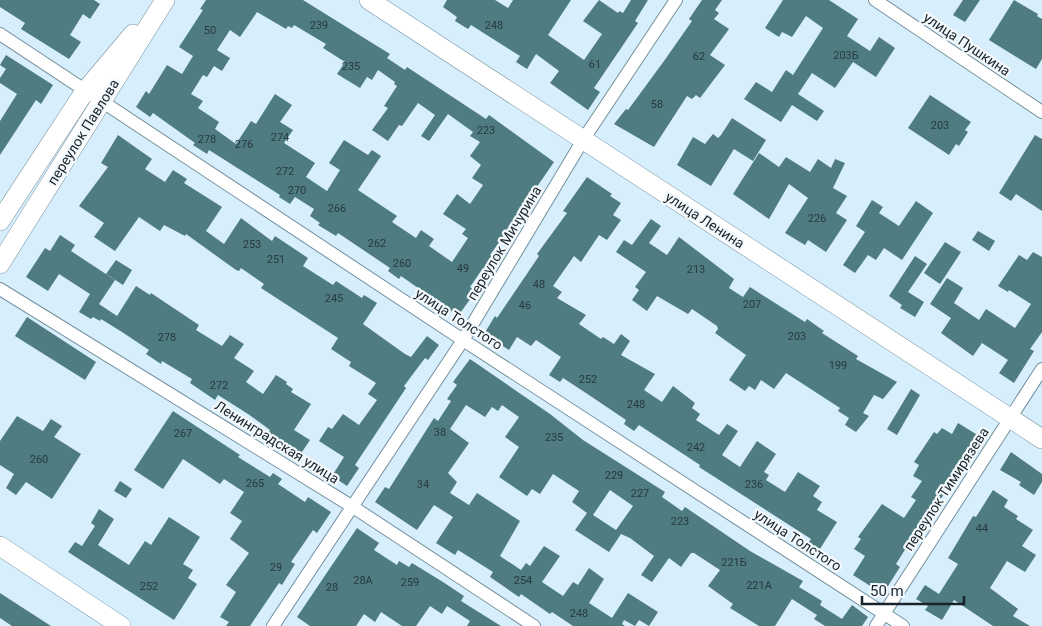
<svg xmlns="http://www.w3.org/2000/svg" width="1042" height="626" viewBox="0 0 1042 626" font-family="Roboto,sans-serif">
<rect width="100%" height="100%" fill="#d7effc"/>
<g fill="#4f7c80" fill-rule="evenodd">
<polygon points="0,0 94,0 100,4 90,19 83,14 70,35 81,42 69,59 21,29 25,23 0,7"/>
<path d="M 206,0 L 303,0 L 377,46 L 390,54 L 387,58 L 405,70 L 407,67 L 486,119 L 489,115 L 554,162 L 532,194 L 533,195 L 490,255 L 497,260 L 488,272 L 483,268 L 470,287 L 476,291 L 458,316 L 401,276 L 399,279 L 388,271 L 390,268 L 338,233 L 336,236 L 318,225 L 320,223 L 310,216 L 314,209 L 295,197 L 290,204 L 279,197 L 280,195 L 209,150 L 207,154 L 193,145 L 195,143 L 153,113 L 150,117 L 136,107 L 146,91 L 149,94 L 167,65 L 182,74 L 193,56 L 179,47 L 203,10 L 200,9 ZM 257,12 L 286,29 L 288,26 L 292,28 L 294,25 L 326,44 L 323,48 L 345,62 L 337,74 L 360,88 L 367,77 L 372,80 L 378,70 L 395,82 L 394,84 L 397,86 L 384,106 L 388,108 L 372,130 L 388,141 L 399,125 L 402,126 L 418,103 L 435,115 L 421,136 L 429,141 L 448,114 L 473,132 L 470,136 L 480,142 L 470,156 L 481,165 L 472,178 L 483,185 L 470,204 L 457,194 L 443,214 L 466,229 L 462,234 L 468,238 L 452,262 L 429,246 L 434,239 L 421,230 L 416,238 L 392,222 L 397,216 L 358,190 L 381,156 L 372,150 L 368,155 L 344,140 L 329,163 L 340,170 L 327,191 L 306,177 L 315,163 L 284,143 L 293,130 L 280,122 L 292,105 L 275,94 L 256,124 L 251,121 L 236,144 L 215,129 L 219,122 L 198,108 L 203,101 L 191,94 L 203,75 L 207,77 L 214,66 L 222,71 L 230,58 L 217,50 L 230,30 L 240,37 Z"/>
<polygon points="447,0 495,0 508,8 513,0 571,0 548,35 584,60 602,34 583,21 599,0 618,13 619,11 623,13 631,0 648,0 635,21 638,23 594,88 600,92 588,110 550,83 559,71 536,54 527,69 516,62 520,56 471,25 468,29 455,21 457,17 443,7"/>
<polygon points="702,0 722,0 715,10 719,13 714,19 729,29 710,55 725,65 700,98 696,95 692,99 687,96 654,147 614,124 626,109 628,110 664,61 692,21 689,19"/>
<polygon points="783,0 829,0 858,19 847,36 870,51 879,37 895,48 876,77 853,62 835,88 812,73 798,94 824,111 817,121 792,105 781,122 744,99 756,82 772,92 786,70 793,75 823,28 806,16 792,37 782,32 779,37 765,28"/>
<polygon points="963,0 980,0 965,22 953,15"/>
<polygon points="1014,0 1038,14 1037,16 1042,19 1042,59 1036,69 989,40"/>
<polygon points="6,55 53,85 41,104 36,100 0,155 0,121 17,94 0,83 0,78 6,69 0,65"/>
<polygon points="930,95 971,122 965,130 968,132 959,146 956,144 949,155 908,128"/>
<polygon points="732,118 766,140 753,161 734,149 711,186 677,165 693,137 705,144 713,134 718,138 721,135"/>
<polygon points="118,135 152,159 145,169 165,182 173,170 187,179 184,183 222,207 206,231 224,244 241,218 272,241 275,236 308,258 303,266 333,285 336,281 362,298 364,295 377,303 363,324 405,354 411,357 427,336 439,345 428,360 425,358 404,386 406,388 355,465 359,468 347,486 332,476 344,457 319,441 328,427 332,429 343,414 359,425 377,400 368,394 376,383 349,366 351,362 331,349 338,338 261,288 264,284 241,268 239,271 236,270 186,234 185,236 164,225 160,231 139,217 115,251 94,237 104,223 79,206 108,167 101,163"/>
<polygon points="1035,135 1042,139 1042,211 1016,194 1011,201 999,193"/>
<polygon points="759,153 779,167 786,157 810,172 818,159 831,168 835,159 845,163 833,188 847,196 836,213 847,220 826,252 808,240 805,245 785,233 808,198 789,184 769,219 733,194"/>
<polygon points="587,177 612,194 610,196 621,203 613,215 621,220 607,240 599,235 581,262 574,256 553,286 562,292 557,298 586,315 579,324 601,339 603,337 614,344 621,334 630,341 621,355 655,374 644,390 662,402 673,386 695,403 692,408 700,414 696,420 719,435 727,424 738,431 722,455 740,467 757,441 776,454 764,472 769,475 766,480 785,492 798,472 820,486 813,496 822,502 817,510 837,522 818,552 807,545 811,539 699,467 700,465 639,425 634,431 624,424 626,420 589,395 563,378 560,382 549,375 561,357 536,340 531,346 517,337 509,350 484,334 495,316 497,318 539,256 537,254 567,213 563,211"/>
<polygon points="872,200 883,207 879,213 899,226 916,201 933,213 902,260 884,248 876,260 868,255 855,273 843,265 865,232 856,226"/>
<polygon points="651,219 661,226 649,243 667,255 679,237 734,279 729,288 743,297 750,287 805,322 807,319 824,331 822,333 858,356 856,359 897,382 883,399 874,395 863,413 869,416 856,432 845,425 849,418 838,411 840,408 786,373 774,389 761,380 755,390 749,386 745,391 729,380 746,355 715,333 718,329 717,326 692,309 688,314 657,296 647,311 632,300 639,290 635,287 646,272 616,252 624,240 632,245"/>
<polygon points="978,231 995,241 989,251 972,240"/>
<polygon points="60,235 75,245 71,251 115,280 99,304 117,316 136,286 150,295 151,293 199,325 196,330 222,346 230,335 244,344 234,358 254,371 246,382 263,394 276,375 287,382 286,384 293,389 291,392 311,404 294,430 310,440 300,455 267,434 270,430 248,414 218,395 215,400 190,383 192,379 162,361 161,364 146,354 149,350 122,332 101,319 100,321 93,317 91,319 79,312 90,294 59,274 48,291 26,277 45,248 50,251"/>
<polygon points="945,242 961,252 940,284 924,273"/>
<polygon points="1033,252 1042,257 1042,332 1030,349 1034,351 1014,383 999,373 1008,360 982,343 973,356 941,333 951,318 930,304 947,278 963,288 954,303 979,320 986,309 1015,328 1031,304 1009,290 1008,292 998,286 1019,255 1027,260"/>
<polygon points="915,256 927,264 908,292 924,302 915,317 900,308 902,305 889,296"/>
<polygon points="116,260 132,270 123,285 106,274"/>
<polygon points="27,317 96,362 85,380 15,336"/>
<path d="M 470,359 L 550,414 L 583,440 L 665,492 L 662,497 L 682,511 L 685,507 L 750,551 L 803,581 L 799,587 L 822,601 L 820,605 L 842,619 L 852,605 L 868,617 L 862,626 L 825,626 L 814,619 L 817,615 L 792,599 L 775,626 L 759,626 L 730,608 L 733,604 L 708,586 L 720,570 L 694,553 L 691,553 L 681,567 L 669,558 L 652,582 L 641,575 L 654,556 L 630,538 L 621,534 L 609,552 L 575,530 L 587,513 L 572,502 L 579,491 L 553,474 L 540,494 L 532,489 L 527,496 L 499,477 L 519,447 L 505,437 L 519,417 L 502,405 L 498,411 L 492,407 L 485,417 L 466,405 L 450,429 L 469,443 L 448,473 L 457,482 L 450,493 L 469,505 L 477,493 L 520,521 L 500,556 L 521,570 L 526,563 L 530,566 L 544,546 L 560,556 L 542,582 L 563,596 L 573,582 L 578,585 L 589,568 L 604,579 L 589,603 L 612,618 L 628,593 L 658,612 L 649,626 L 639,620 L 635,626 L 624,620 L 622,624 L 625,626 L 573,626 L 552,612 L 550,614 L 521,594 L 519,597 L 490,577 L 493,572 L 458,550 L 455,555 L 436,543 L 453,517 L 434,505 L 417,530 L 375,502 L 385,487 L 389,489 L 434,418 L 438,421 L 451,401 L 447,399 L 457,385 L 453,382 ZM 610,490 L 633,506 L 616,530 L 593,515 Z"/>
<polygon points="911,389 920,395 897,435 887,429"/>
<polygon points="173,411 240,455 238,457 270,477 273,473 282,479 278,484 305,502 308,497 331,512 317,533 313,530 291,562 295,564 282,585 279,583 250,626 226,626 229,622 220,617 236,592 226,585 249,553 230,539 242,521 230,513 244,492 224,479 220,484 183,459 163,489 134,470"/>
<polygon points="17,416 43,431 51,419 62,426 54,437 81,454 52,499 26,482 16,495 6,488 14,474 0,465 0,441"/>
<polygon points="958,423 984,439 913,537 896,564 900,567 883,594 853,575 865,556 854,549 861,539 858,537 882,504 904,518 916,500 911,497 922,481 913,476 919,465 914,462 934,432 937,434 942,428 952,434"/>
<polygon points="1011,452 1042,474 1042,482 1034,495 1019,485 1021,482 1000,470"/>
<polygon points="120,481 132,489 126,498 114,491"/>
<polygon points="993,490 1008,500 1004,507 1018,516 1016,519 1033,530 1022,546 1036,555 1025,572 1007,561 990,588 1018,609 1013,616 1030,626 993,626 954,600 942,620 925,610 928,606 916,599 925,585 939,594 958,564 948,558 973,516 976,517"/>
<polygon points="99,509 114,519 98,545 129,565 145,541 151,545 169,517 200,537 183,564 193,570 188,578 197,584 174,620 68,552 75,542 82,546 95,526 91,523"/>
<polygon points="357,528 379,543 374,550 397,565 399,561 409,567 412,563 443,582 464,596 461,601 501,626 467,626 470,621 447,606 442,614 430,606 416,626 402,626 381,612 375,622 364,614 356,626 310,626 297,617"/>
<polygon points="0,593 20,606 51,626 12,626 0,618"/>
</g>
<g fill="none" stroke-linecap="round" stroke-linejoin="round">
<g stroke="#738f9e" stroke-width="14">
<g id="street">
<polyline points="875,0 1042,112"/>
<polyline points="0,34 463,340 903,626"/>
<polyline points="0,289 353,507 534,626"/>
<polyline points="273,626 463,340 583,140 676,0"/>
<polyline points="876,626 1042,369"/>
</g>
</g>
<g stroke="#738f9e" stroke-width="20">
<g id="secondary">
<polyline points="369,0 1042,439"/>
<polyline points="0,221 85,91 133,34"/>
<polyline points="0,264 165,0"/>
<polyline points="0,546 121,626"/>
</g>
</g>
<use href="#street" stroke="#fff" stroke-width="12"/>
<use href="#secondary" stroke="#fff" stroke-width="19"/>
</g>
<g text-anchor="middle" stroke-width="4.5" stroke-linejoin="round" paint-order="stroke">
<g font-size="11" fill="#263a40">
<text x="319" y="29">239</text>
<text x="494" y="29">248</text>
<text x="210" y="34">50</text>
<text x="846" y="59">203Б</text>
<text x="699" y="60">62</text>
<text x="595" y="68">61</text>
<text x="351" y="70">235</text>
<text x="657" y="108">58</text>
<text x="940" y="129">203</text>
<text x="486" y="134">223</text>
<text x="280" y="141">274</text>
<text x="207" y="143">278</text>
<text x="244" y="148">276</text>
<text x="285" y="175">272</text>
<text x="297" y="194">270</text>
<text x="337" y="212">266</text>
<text x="817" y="222">226</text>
<text x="377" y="247">262</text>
<text x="252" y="248">253</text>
<text x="276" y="263">251</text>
<text x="402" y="267">260</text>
<text x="463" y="272">49</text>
<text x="696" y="273">213</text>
<text x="539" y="288">48</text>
<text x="334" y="302">245</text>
<text x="752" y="308">207</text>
<text x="525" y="309">46</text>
<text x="797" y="340">203</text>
<text x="167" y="341">278</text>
<text x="838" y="369">199</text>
<text x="588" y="383">252</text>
<text x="219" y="389">272</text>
<text x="636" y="408">248</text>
<text x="440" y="436">38</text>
<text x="183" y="437">267</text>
<text x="554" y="441">235</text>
<text x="696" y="451">242</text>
<text x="39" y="463">260</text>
<text x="614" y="479">229</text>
<text x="255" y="487">265</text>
<text x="423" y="488">34</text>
<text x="754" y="488">236</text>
<text x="640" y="497">227</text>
<text x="680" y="525">223</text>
<text x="982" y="532">44</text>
<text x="734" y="566">221Б</text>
<text x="276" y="571">29</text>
<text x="363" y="584">28А</text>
<text x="523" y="584">254</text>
<text x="410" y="586">259</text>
<text x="759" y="589">221А</text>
<text x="149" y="590">252</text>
<text x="332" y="591">28</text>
<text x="579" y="617">248</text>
</g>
<g font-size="14" fill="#18242a" stroke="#f3f9fc">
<text transform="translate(967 44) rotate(34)" y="5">улица Пушкина</text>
<text transform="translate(83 132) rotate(-58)" y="5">переулок Павлова</text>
<text transform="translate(705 220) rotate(33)" y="5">улица Ленина</text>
<text transform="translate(504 243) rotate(-59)" y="5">переулок Мичурина</text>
<text transform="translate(459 319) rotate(33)" y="5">улица Толстого</text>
<text transform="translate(277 442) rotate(32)" y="5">Ленинградская улица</text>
<text transform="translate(946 489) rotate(-57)" y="5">переулок Тимирязева</text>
<text transform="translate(798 540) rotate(33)" y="5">улица Толстого</text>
</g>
</g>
<path d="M862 596v8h102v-8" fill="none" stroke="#18242a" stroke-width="2.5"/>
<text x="870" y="596" font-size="15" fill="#18242a" stroke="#f3f9fc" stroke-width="4" paint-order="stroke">50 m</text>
</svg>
